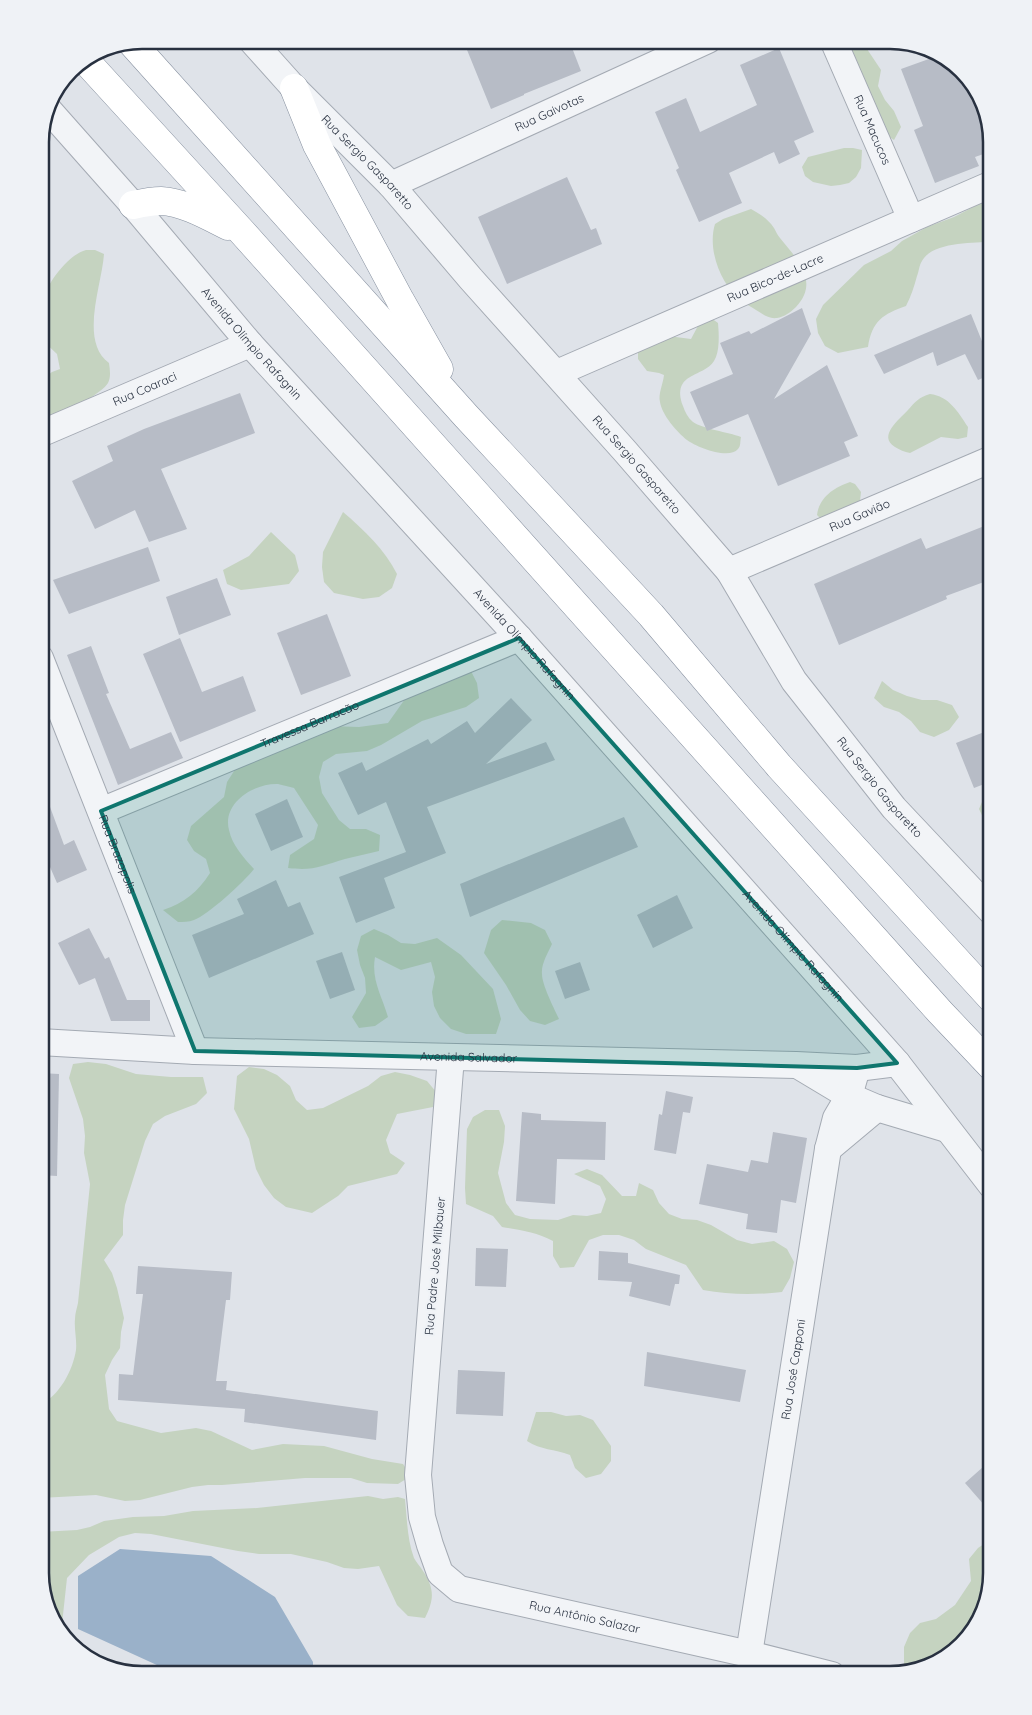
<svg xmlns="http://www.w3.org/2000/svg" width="1032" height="1715" viewBox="0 0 1032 1715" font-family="Quicksand,sans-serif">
<rect width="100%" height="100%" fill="#dfe3e9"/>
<g fill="#c5d3c0">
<polygon points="838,40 864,40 863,43 881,70 878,86 885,100 894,111 901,127 894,140 882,132"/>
<polygon points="844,148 853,148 862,150 861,168 856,177 849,183 840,185 831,186 813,182 805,176 802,167 808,157"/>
<path d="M 992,201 L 992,241 C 973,244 933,241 922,261 C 919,265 919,272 917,276 C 914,287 911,296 906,306 C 883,314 872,321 868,347 L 838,353 L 825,346 L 818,333 L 816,319 L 823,305 L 864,265 L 891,251 L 902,241 L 927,227 L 954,217 L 979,204 Z"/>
<path d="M 751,209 C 760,214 768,219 774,228 C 776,231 777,235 780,238 C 797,259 820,281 796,307 C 791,312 784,317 777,318 C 768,319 763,314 756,310 C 752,307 747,305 743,302 C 721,286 707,250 715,224 L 723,219 Z"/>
<path d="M 86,250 L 95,250 L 104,254 C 102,285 79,341 109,363 C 110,370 111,377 108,383 C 103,392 67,413 56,417 C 51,418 45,417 40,415 L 40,381 L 52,372 L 60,369 L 57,354 L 40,338 C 40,328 39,316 41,306 C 44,287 67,255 86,250 Z"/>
<path d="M 711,318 L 718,323 C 719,334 720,352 714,361 C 703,378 671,372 683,406 C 685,412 688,418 693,422 C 703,429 728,432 741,437 C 740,441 741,446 738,449 C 729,460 696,447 687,440 C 677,432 662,415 660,402 C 658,394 663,384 664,375 L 659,373 L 647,371 L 638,359 L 638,348 L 668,336 L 691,339 L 699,324 Z"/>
<path d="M 930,394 C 949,396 958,412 968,427 L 967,437 L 958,439 L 941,437 L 910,453 C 904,452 900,450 895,447 C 877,436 900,419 908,410 C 915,402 919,397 930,394 Z"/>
<path d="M 850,482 L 855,484 L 861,492 L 860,501 L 820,518 L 817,515 C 819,497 835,487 850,482 Z"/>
<path d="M 343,512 C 364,530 385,550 397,574 L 392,588 L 379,597 L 363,599 L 334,593 L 324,582 L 322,567 L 323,552 Z"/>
<polygon points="271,532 295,555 299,571 289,584 241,590 227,584 223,570 249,556"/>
<path d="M 470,669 L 477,683 L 479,698 L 466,707 L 422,721 L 381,745 L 367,751 L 336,754 L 323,762 L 319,777 L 322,793 L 339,820 L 350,829 L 366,829 L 380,835 L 379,851 C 368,854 356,856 345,859 C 321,866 314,871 288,868 L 290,855 L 314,839 L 318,825 L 294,788 C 289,787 283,785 278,784 C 254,783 222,803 229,830 C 232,845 244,858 254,869 C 244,882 208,915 194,920 C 189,922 183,922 178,922 L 163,910 C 184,903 198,892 210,873 L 206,859 L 194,851 L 187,840 L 191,826 L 224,797 L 227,782 L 236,768 L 330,726 L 359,727 L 388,723 L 405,699 L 418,692 Z"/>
<polygon points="882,681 893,690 907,696 922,700 937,700 952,705 959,717 949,730 934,737 920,732 911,721 899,712 884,707 874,698"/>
<polygon points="992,792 992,836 979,809 985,795"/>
<path d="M 502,920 L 531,923 L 545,930 L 552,944 C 548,953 541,964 542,974 C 542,985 554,1008 559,1019 L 545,1025 L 530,1021 L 520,1010 L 506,985 L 484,953 L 491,930 Z"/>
<path d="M 374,929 L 388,935 L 401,943 L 415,944 L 437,938 L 461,955 L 493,989 L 501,1019 L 496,1034 L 466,1034 L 451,1029 L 440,1018 L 434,1006 L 432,992 L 435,977 L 431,962 L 401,970 L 375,957 C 371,980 382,996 388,1017 L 375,1026 L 359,1028 L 352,1017 L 366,993 L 365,978 L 360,965 L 357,950 L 361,936 Z"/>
<path d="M 88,1062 L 106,1064 L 136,1074 L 171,1077 L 203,1077 L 207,1093 L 196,1104 L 165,1116 L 153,1124 L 145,1141 L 125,1205 L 123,1220 L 123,1235 L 104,1260 L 112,1273 L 117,1288 L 124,1318 L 121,1332 L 120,1348 L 112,1360 L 105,1375 L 109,1409 L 117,1421 L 161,1433 L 196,1428 L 211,1431 L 252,1450 L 283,1444 L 324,1446 L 372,1459 L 403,1464 L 411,1476 L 398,1484 L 367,1483 L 351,1478 L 305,1478 L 222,1485 L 208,1485 L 192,1487 L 140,1500 L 125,1501 L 96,1495 L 40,1498 L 40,1404 C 59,1397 73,1370 76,1350 C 77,1340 74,1329 75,1319 C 75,1313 77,1308 78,1303 L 90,1184 L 84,1153 L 85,1136 L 83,1119 L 69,1078 L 73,1064 Z"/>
<polygon points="249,1067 264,1069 277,1075 290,1086 296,1100 307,1110 323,1108 368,1086 381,1076 395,1072 410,1075 427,1081 437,1093 433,1107 397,1114 386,1140 390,1153 405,1163 397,1174 348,1186 338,1196 312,1213 286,1207 274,1198 264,1185 256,1169 249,1139 234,1109 237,1076"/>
<path d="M 485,1110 L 499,1110 L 505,1126 L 504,1142 L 498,1173 L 506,1203 L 515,1215 L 530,1219 L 558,1220 L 573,1215 L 587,1216 L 601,1213 L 606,1199 L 600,1186 L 574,1174 L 587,1169 L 602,1175 L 622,1196 L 636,1196 L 639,1183 L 653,1190 L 659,1203 L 669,1214 L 682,1219 L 697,1220 L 711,1225 L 737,1240 L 752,1244 L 774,1241 L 787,1249 L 794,1262 L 790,1278 L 782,1292 C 755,1295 730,1295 703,1290 L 686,1265 L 646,1249 L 634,1240 L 619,1235 L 603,1235 L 589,1240 L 574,1267 L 560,1268 L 553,1256 L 553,1241 C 536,1232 521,1230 502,1227 L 493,1216 L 466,1204 L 465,1188 L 467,1129 L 473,1117 Z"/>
<path d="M 536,1412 L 551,1412 L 566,1416 L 580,1415 L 593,1420 L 611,1446 L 611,1461 L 601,1474 L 586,1478 L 575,1468 L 570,1455 C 554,1449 541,1450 527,1441 Z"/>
<path d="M 368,1496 L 383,1499 L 398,1497 L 405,1499 C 407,1518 407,1539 414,1558 C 416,1562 420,1566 423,1571 C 435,1589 434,1600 425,1618 L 408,1616 L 397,1605 L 379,1566 L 358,1569 L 344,1568 L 327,1562 L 291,1554 L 259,1554 L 238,1551 L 151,1534 L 135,1533 L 119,1537 L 89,1555 L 67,1578 L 62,1624 L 57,1625 C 39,1605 40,1558 40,1532 L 77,1530 L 90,1527 L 104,1521 L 133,1517 L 164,1516 L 193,1511 L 257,1508 Z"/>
<polygon points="984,1544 992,1544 992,1573 975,1629 935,1665 904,1672 904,1647 910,1633 920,1623 936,1619 955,1605 971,1581 969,1559 978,1548"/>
</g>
<polygon fill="#9ab1c9" points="120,1549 211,1556 275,1597 313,1662 313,1675 172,1675 170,1671 78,1629 78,1576"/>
<g fill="#b7bcc6">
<polygon points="463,40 569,40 581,71 524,94 524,95 491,109"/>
<polygon points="779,48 814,132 794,141 800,154 779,164 774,152 729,173 742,203 699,222 676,170 679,168 655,112 686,98 700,132 757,105 740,65"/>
<polygon points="940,55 947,57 982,97 992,142 992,151 975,157 979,166 935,183 914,130 923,126 901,69"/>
<polygon points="567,177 591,230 596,228 602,244 507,284 478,217"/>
<polygon points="802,308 811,334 774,399 827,365 858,436 844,442 850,456 778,486 748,414 707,431 690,392 733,374 720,343 749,331 751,334"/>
<polygon points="971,314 992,366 992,374 978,380 965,354 937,366 933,352 884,374 874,355"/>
<polygon points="240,393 255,433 161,469 187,529 149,542 135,510 95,529 72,481 113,461 107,446 144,429"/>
<polygon points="992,523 992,579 946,596 947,599 839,645 814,584 921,538 926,549"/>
<polygon points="148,547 160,581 69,614 53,580"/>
<polygon points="217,578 231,615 179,635 166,597"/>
<polygon points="327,614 351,676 301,695 277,633"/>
<polygon points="180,638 202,692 243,676 256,711 180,742 143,654"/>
<polygon points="91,646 109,693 106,694 130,749 171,732 183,758 118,785 67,655"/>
<polygon points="511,698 532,720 486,764 546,742 555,760 427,807 446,853 384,878 395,908 356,923 339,877 406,852 386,802 358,815 338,773 362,762 366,771 428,739 431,744 467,721 475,733"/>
<polygon points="992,729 992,781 974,788 956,743"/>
<polygon points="42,785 64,845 74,840 87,870 57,883 40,844 40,786"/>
<polygon points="287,799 303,837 271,851 255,814"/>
<polygon points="624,817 638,847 470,917 460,884"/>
<polygon points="276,880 288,907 300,902 314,934 209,978 192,935 244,914 237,899"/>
<polygon points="677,895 693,928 653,948 637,915"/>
<polygon points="89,928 105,959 109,957 127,1000 150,1000 150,1021 111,1021 95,978 79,985 58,943"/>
<polygon points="342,952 355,990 330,999 316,961"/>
<polygon points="580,962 590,990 565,999 555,971"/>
<polygon points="40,1073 59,1074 57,1176 40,1175"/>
<polygon points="666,1091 693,1097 690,1113 683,1112 676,1154 654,1150 659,1114 662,1115"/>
<polygon points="522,1112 541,1114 541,1120 606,1122 605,1160 557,1159 555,1204 516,1201"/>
<polygon points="773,1132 807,1138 796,1203 781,1200 777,1233 746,1229 748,1214 699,1204 707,1164 748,1172 751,1160 768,1163"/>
<polygon points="476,1248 508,1249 506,1287 475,1286"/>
<polygon points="599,1251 628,1253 628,1263 680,1275 679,1284 675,1284 670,1306 629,1296 632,1282 598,1280"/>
<polygon points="138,1266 232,1272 230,1300 226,1300 216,1381 227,1381 226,1390 378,1411 376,1440 244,1422 245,1409 118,1400 119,1374 133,1375 143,1294 136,1294"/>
<polygon points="647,1352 746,1370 740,1402 644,1386"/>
<polygon points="458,1370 505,1372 503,1416 456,1414"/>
<polygon points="992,1459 992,1514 965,1483"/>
</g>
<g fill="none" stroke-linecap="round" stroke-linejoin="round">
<g stroke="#a4aab3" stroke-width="28">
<g id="minor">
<path id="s1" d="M 251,40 L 294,88 L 391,185 L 471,279 L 624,450 L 729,571 L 794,681 L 894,808 L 992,912"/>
<path id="s2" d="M 833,40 L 911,219"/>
<path id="s3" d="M 47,108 L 133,205 L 250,344 L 519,638 L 897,1063 L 992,1186"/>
<path id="s4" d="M 391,185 L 708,40"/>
<path id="s5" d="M 557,373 L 992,184"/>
<path id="s6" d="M 40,434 L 250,344"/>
<path id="s7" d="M 729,571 L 992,459"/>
<path id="s8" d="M 40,658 L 195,1051"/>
<path id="s9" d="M 101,811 L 519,638"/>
<path id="s10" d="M 40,1042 L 195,1051 L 796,1065 L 857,1068 L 897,1063"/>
<path id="s11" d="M 451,1057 L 418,1475 L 422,1517 L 430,1545 L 440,1573 L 459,1589 L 749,1654 L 832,1675"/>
<polyline points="799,1066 849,1096 877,1108 947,1129"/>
<polyline points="828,1149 877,1108"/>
<path id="s12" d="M 749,1654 L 828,1149 L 836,1118 L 849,1096 L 857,1068"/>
</g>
</g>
<g stroke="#8791a0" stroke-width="29">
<g id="highway">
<polyline points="131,42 466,416 651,615 779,766 992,999"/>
<polyline points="85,60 243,233 940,1012 992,1067"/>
<polyline points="294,88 317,145 400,300 439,369"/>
<path d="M 133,205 C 142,203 151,201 161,201 C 184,202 208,216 228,226"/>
</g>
</g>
<use href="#minor" stroke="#f2f4f7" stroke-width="26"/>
<use href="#highway" stroke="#fff" stroke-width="28"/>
</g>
<path fill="#0f766e" fill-opacity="0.2" stroke="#0f766e" stroke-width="4" stroke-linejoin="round" d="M 519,638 L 897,1063 L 857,1068 L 195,1051 L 101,811 Z"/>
<g text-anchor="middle" stroke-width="4.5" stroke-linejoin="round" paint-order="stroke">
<g font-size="12" fill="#283140" stroke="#eff2f6">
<text dy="4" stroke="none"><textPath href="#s4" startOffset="174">Rua Gaivotas</textPath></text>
<text dy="4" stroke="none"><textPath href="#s2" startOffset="98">Rua Macucos</textPath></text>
<text dy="4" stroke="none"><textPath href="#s1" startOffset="169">Rua Sergio Gasparetto</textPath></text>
<text dy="4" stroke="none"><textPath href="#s5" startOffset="238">Rua Bico-de-Lacre</textPath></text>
<text dy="4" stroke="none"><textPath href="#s3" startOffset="312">Avenida Olímpio Rafagnin</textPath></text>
<text dy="4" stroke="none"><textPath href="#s6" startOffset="114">Rua Coaraci</textPath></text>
<text dy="4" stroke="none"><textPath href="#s1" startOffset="574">Rua Sergio Gasparetto</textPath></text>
<text dy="4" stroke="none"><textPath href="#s7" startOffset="142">Rua Gavião</textPath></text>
<text dy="4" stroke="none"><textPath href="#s3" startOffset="718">Avenida Olímpio Rafagnin</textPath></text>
<text dy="4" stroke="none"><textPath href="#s9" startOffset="226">Travessa Barracão</textPath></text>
<text dy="4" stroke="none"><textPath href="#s1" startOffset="979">Rua Sergio Gasparetto</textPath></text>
<text dy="4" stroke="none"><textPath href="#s8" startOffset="211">Rua Brazopolis</textPath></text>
<text dy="4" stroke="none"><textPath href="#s3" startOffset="1122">Avenida Olímpio Rafagnin</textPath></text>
<text dy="4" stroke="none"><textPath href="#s10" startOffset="429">Avenida Salvador</textPath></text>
<text transform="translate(435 1266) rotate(-85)" y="4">Rua Padre José Milbauer</text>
<text dy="4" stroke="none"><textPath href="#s12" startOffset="288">Rua José Capponi</textPath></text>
<text dy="4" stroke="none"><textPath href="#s11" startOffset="674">Rua Antônio Salazar</textPath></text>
</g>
</g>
<path d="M0 0H1032V1715H0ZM142 49H890A93 93 0 0 1 983 142V1573A93 93 0 0 1 890 1666H142A93 93 0 0 1 49 1573V142A93 93 0 0 1 142 49Z" fill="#eff2f6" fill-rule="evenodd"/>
<path fill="none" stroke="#283140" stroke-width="2.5" d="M142 49H890A93 93 0 0 1 983 142V1573A93 93 0 0 1 890 1666H142A93 93 0 0 1 49 1573V142A93 93 0 0 1 142 49Z"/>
</svg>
